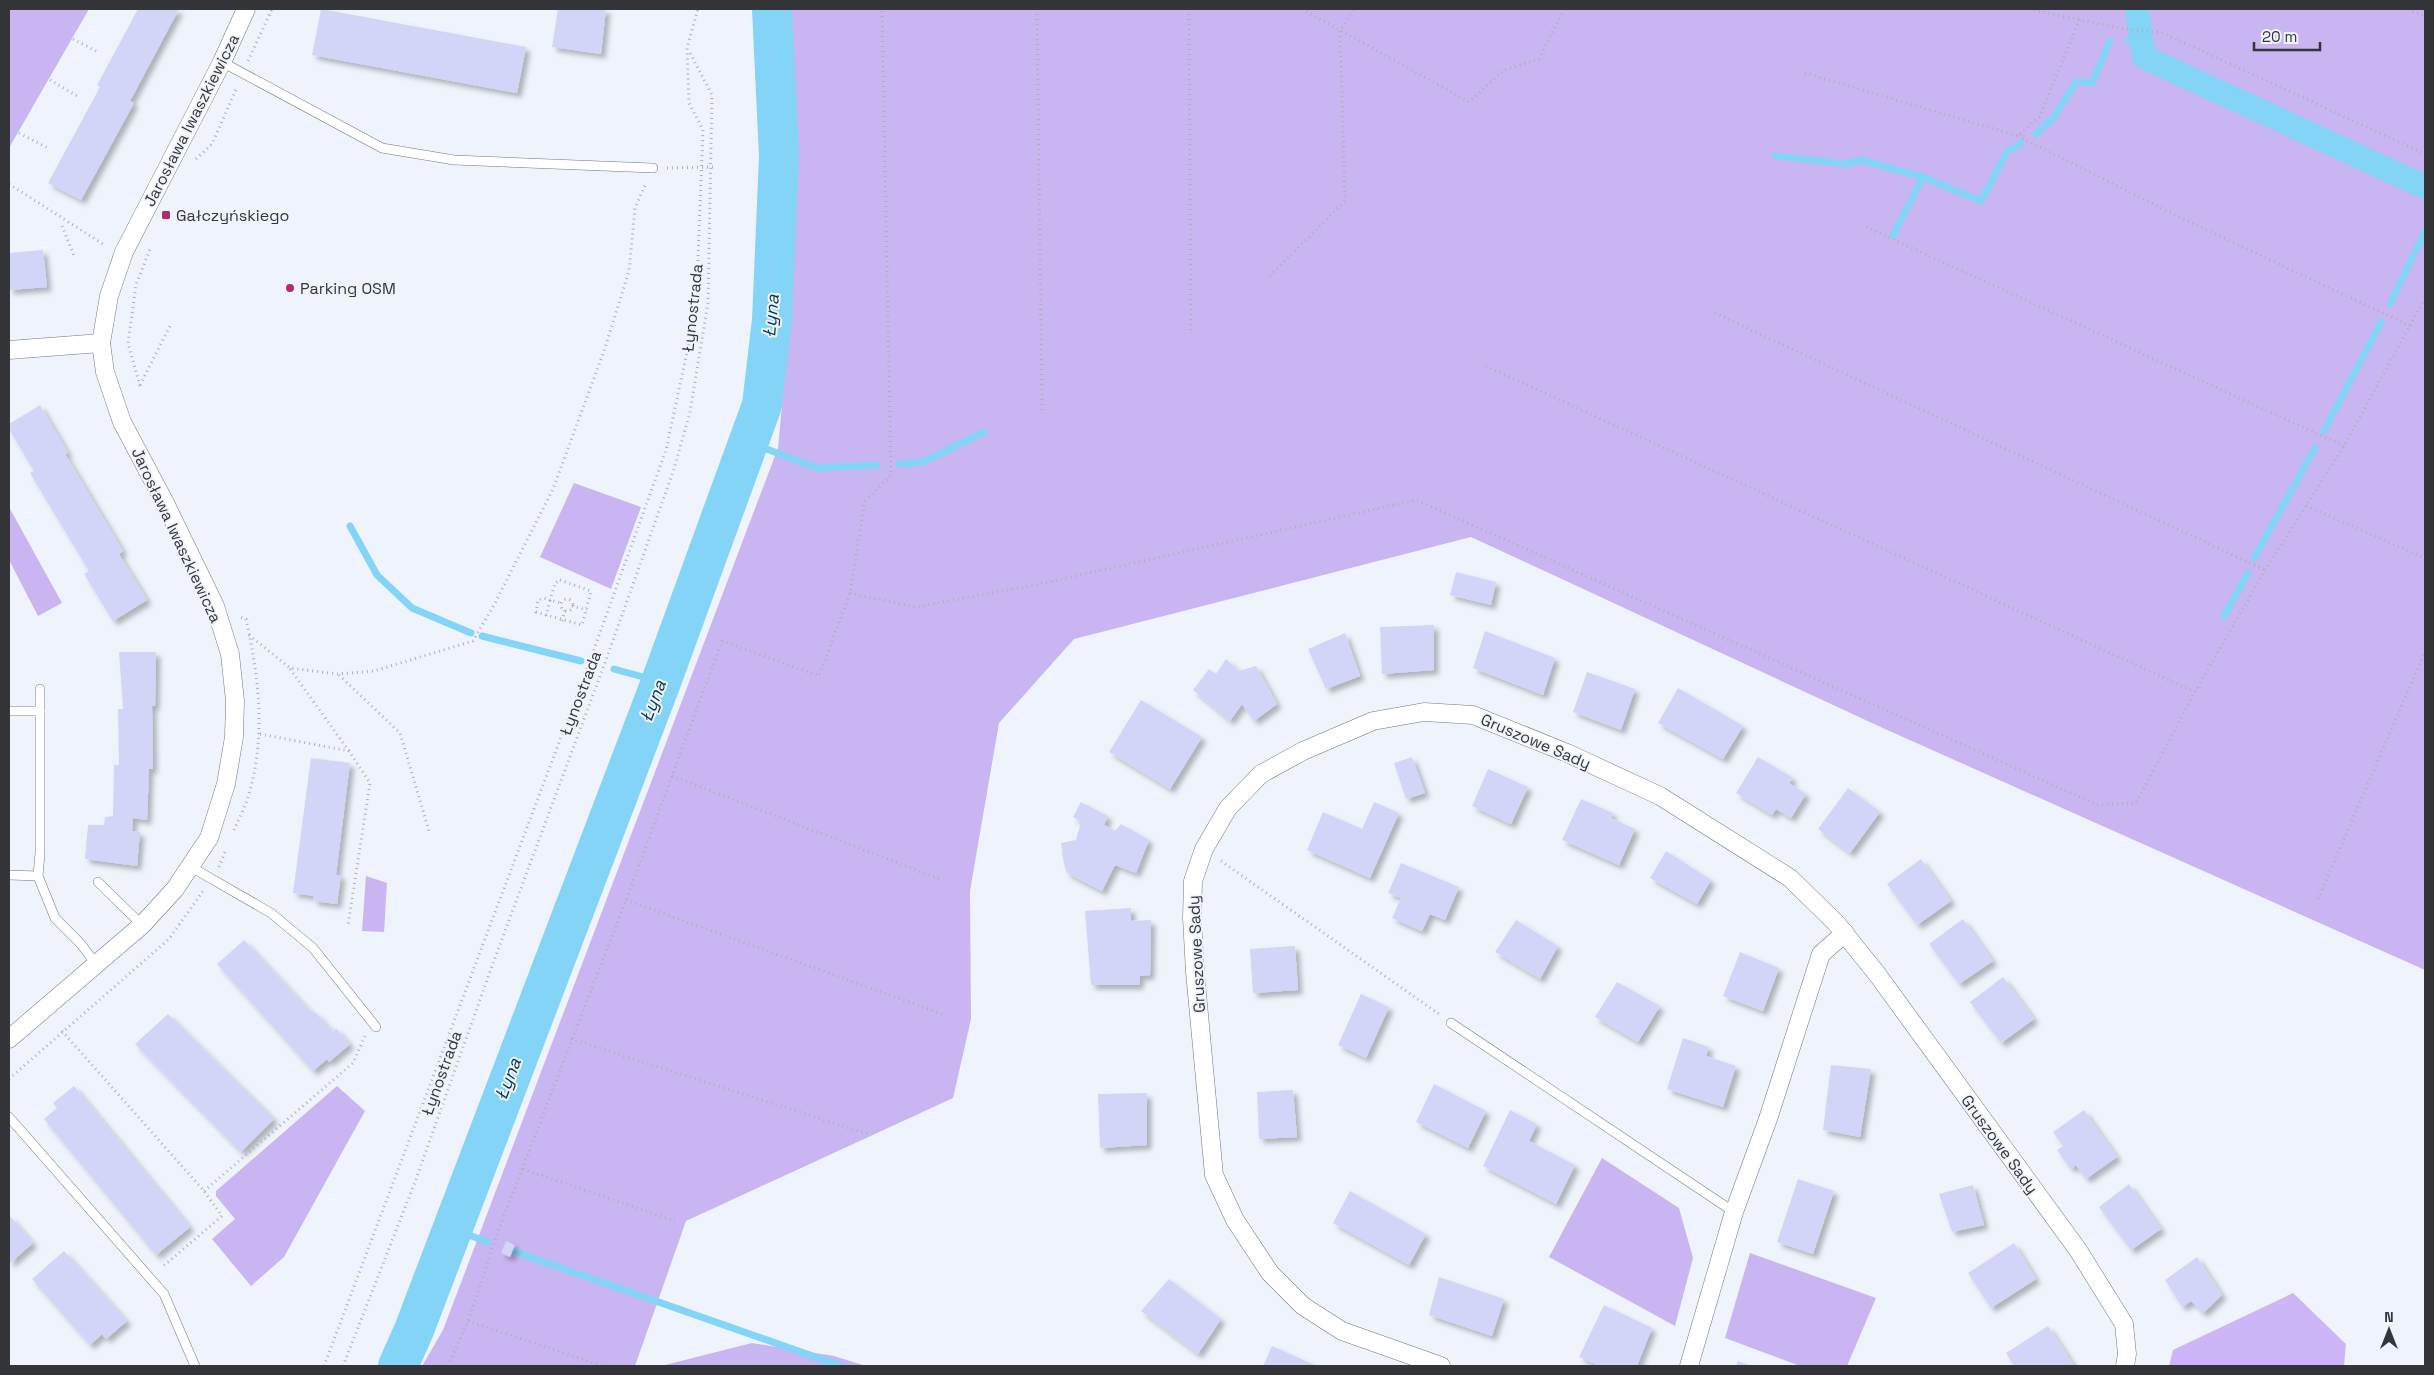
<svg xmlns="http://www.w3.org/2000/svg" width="2434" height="1375" viewBox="0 0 2434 1375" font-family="'Space Grotesk',sans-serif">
<defs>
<filter id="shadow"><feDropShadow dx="4.5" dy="4.5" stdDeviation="2.5" flood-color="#0004"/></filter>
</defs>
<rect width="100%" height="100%" fill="#eff4fc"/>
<g fill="#c9b5f2">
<polygon points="9,9 89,9 9,148"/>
<polygon points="782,9 2425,9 2425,970 1885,729 1471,537 1074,639 999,723 970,891 971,1019 953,1098 686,1221 635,1366 422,1366 443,1330 778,448 786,362"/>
<polygon points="574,483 641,507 611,589 540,557"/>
<polygon points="9,507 62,603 38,616 9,560"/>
<polygon points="366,876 387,883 384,932 362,931"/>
<polygon points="337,1086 365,1111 284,1257 251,1286 212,1239 235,1219 216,1196 216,1191"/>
<polygon points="1602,1158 1679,1208 1693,1258 1675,1326 1549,1257"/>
<polygon points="1750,1253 1876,1298 1847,1366 1800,1366 1725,1338"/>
<polygon points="752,1343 834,1356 866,1366 661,1366"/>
</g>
<polygon fill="#ccb6f7" points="2293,1293 2346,1344 2344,1366 2169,1366 2173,1350"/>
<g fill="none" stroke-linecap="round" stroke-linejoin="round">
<g stroke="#83d4f6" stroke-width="7">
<polyline points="2128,40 2141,40"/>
<polyline points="2036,134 2053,118 2076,82 2092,83 2110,41"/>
<polyline points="1775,156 1846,164 1861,160 1923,177 1981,201 2007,152 2021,143"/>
<polyline points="1893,236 1923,177"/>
<polyline points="2390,304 2425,231"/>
<polyline points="2324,431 2381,322"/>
<polyline points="748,442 817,468 877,465"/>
<polyline points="899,464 923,462 984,432"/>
<polyline points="350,526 377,575 412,608 471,633"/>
<polyline points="2254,558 2315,448"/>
<polyline points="2224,616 2248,573"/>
<polyline points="482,636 581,661"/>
<polyline points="614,669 661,682"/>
<polyline points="452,1229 488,1242"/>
<polyline points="513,1251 841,1366"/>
</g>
<polyline stroke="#83d4f6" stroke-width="24" points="2137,9 2144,57 2425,187"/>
<polyline stroke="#83d4f6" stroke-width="40" points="398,1366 414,1330 661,682 762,405 772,320 779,156 772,9"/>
</g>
<g fill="#d2d5f7" filter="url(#shadow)">
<polygon points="138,9 179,9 130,101 134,103 81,200 48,183 100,87 97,85"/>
<polygon points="321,9 526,47 517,93 312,55"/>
<polygon points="558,9 606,9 601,54 552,47"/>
<polygon points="43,250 47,287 9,290 9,253"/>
<polygon points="40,405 68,453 65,454 123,551 119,554 147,600 113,621 84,574 89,571 30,473 34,471 9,429 9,424"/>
<polygon points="1456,572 1496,582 1491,605 1450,595"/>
<polygon points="1434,625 1434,670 1382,674 1380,627"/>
<polygon points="1485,631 1555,658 1543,695 1473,668"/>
<polygon points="1345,633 1360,676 1326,689 1308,649"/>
<polygon points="119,652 156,652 155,706 152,706 153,769 149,769 147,820 133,818 132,831 140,832 137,866 85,859 88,825 104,825 105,817 113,816 114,765 119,765 118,709 123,709"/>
<polygon points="1226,659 1239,671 1256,666 1277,704 1254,721 1242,704 1230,721 1193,690 1209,669 1216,674"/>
<polygon points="1587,672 1635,689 1621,730 1573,712"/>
<polygon points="1678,688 1743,726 1723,759 1658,723"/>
<polygon points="1141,700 1202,737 1170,789 1109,752"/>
<polygon points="1412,757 1425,793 1406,799 1394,763"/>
<polygon points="1758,757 1793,778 1789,783 1806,794 1791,818 1776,809 1772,815 1736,793"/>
<polygon points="311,758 350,763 336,875 341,875 337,904 313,901 314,896 293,893"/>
<polygon points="1488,769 1528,787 1511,824 1472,806"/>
<polygon points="1848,788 1880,812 1850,853 1818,829"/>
<polygon points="1581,799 1613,813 1611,818 1635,829 1619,865 1562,840"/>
<polygon points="1081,802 1108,816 1104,825 1115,831 1121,824 1149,840 1136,873 1115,865 1102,891 1067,873 1064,864 1061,843 1076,840 1081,822 1073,817"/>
<polygon points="1374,802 1399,813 1370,878 1307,850 1323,812 1362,829"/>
<polygon points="1666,851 1711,880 1697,904 1650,878"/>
<polygon points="1921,859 1951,901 1917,925 1887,884"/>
<polygon points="1401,863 1459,887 1445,920 1430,914 1422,931 1392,918 1401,898 1388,893"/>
<polygon points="1131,908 1131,921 1151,920 1150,975 1140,976 1139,985 1091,985 1085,911"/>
<polygon points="1963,919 1993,961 1959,984 1929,944"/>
<polygon points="1516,920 1558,946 1540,979 1495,952"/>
<polygon points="244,940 313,1014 315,1012 333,1032 336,1028 350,1044 329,1062 327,1059 313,1071 217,964"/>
<polygon points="1295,946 1298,990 1253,993 1250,949"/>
<polygon points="1740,952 1779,968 1763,1011 1723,996"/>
<polygon points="2003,977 2034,1019 2001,1043 1970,1002"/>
<polygon points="1617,982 1660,1006 1638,1042 1595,1017"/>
<polygon points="1361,994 1389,1007 1366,1058 1338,1045"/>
<polygon points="168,1014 274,1119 241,1152 135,1044"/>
<polygon points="1683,1038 1709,1047 1706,1056 1736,1066 1723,1107 1667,1089"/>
<polygon points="1831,1065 1871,1069 1860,1137 1823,1130"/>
<polygon points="1434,1084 1486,1111 1468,1148 1416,1122"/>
<polygon points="74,1086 190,1227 156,1255 44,1119 57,1108 53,1103"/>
<polygon points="1293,1090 1297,1137 1259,1139 1257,1092"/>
<polygon points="1147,1093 1147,1145 1100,1148 1098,1094"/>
<polygon points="1510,1110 1537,1124 1529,1141 1575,1165 1556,1204 1483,1166"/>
<polygon points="2084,1110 2117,1157 2086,1179 2076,1165 2071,1169 2057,1150 2063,1146 2053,1132"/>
<polygon points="1798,1179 1834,1191 1813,1254 1777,1242"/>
<polygon points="2129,1184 2161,1229 2131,1250 2099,1207"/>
<polygon points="1973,1185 1984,1225 1952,1232 1939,1194"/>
<polygon points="1350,1191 1426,1234 1409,1265 1333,1223"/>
<polygon points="9,1215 33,1243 9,1264"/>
<polygon points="506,1241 515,1245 510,1257 501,1253"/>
<polygon points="2014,1243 2036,1279 1991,1308 1968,1273"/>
<polygon points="64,1251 127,1321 106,1339 102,1334 90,1345 32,1279"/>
<polygon points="2197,1257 2222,1295 2203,1313 2191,1301 2182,1307 2165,1280"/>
<polygon points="1439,1277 1504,1299 1492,1336 1429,1315"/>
<polygon points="1169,1279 1221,1319 1198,1354 1141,1311"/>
<polygon points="1604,1305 1652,1328 1637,1366 1600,1366 1579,1357"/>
<polygon points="2048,1326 2073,1364 2069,1366 2014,1366 2006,1353"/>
<polygon points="1272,1346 1317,1366 1263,1366"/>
<polygon points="1738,1361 1751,1366 1736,1366"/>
</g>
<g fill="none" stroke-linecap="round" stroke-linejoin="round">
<g stroke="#72767d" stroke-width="10">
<g id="lane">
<polyline points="222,62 382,148 454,160 653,168"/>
<polyline points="40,689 40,853 38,876 55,918 80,943 96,964"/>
<polyline points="9,711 40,711"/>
<polyline points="191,867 271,913 313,948 376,1027"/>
<polyline points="9,875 38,876"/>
<polyline points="98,882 142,925"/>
<polyline points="1451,1023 1734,1212"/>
<polyline points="9,1117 164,1294 195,1366"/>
</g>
</g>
<g stroke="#72767d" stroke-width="19">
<g id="street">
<polyline points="9,350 101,343"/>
<polyline points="9,1039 142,925 175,889 209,838 226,784 234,737 235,701 230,654 215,606 165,503 122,422 105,372 101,343 109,296 124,252 222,62 246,9"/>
<polyline points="1441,1366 1342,1331 1303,1306 1270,1273 1235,1220 1214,1175 1195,972 1192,918 1193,881 1204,849 1228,808 1261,774 1303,751 1373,721 1424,712 1473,715 1567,753 1660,796 1790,878 1836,923 1877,974 2078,1250 2124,1324 2127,1354 2125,1366"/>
<polyline points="1689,1366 1734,1212 1768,1119 1821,954 1845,933"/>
</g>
</g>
<g stroke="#acb0b6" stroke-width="3" stroke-dasharray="1 4" stroke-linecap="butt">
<polyline points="1037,9 1042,410"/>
<polyline points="1189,9 1191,334"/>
<polyline points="1302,9 1469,102 1504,70 1539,59 1564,9"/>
<polyline points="2029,9 2119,28 2163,33 2425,154"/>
<polyline points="2408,9 2425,17"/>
<polyline points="73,39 98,52"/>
<polyline points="248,61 272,9"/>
<polyline points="1805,73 2018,136 2039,117 2080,19"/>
<polyline points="50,80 77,96"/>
<polyline points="19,133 48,148"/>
<polyline points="2018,136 2171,213 2410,326"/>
<polyline points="196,159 212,144 237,87"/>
<polyline points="667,168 713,167"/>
<polyline points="9,184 103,244"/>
<polyline points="62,226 75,258"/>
<polyline points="1866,227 2344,446"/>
<polyline points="1270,276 1345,201 1340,31 1353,9"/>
<polyline points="1715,313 2265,570"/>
<polyline points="1486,366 2195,692"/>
<polyline points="140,385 170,326"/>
<polyline points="140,386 128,343 136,285 150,249"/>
<polyline points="2306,506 2425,558"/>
<polygon points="560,580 591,591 582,625 536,612 538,600 544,598 550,600 555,583"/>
<polyline points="850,593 915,607 1040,584 1416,500 2098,805 2136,803 2195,692 2265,570 2344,446 2425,298"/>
<circle cx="567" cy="605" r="6"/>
<polyline points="572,606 587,610"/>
<polyline points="546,616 550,600 561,603"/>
<polyline points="562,621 565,610"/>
<polyline points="249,635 290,668 338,674 374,671 473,641 494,605 553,489 604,351 629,271 635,208 646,183"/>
<polyline points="290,669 349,751"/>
<polyline points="339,675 400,733 429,831"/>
<polyline points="260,734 349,751 370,783 348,925"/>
<polyline points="672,776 942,880"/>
<path d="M 234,830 C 239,819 245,807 249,794 C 266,735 259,678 246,619 L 239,617"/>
<polyline points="1221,861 1439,1014"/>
<polyline points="219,867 225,852"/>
<polyline points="2318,899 2425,652"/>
<polyline points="626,900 945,1015"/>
<polyline points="62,1031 204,1191 222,1216 161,1268"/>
<polyline points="571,1039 868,1134"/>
<polyline points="9,1079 169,939 203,891"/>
<polyline points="523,1169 675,1221"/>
<polyline points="204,1191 353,1063 365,1036"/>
<polyline points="468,1321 603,1366"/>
<polyline points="324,1366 589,663 666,450 696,310 703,130 689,103 687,48 698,9"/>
<polyline points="343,1366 415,1182 492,966 606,660 674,469 690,412 708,303 712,95 689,51"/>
<polyline points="448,1366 468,1321 497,1234 626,900 722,641 819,676 850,593 865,501 891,475 882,9"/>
</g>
<use href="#lane" stroke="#fff" stroke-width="9"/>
<use href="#street" stroke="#fff" stroke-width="18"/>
</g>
<g fill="#b02a6e" stroke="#eff4fc" stroke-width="2">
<rect x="161" y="210" width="10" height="10" rx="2.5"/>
<circle cx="290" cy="288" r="5"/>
</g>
<g text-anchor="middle" stroke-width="4" stroke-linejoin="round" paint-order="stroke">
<g font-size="16" fill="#343539" stroke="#eff4fc">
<text transform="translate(191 120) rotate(-63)" y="6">Jarosława Iwaszkiewicza</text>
<text transform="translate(692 308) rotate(-84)" y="6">Łynostrada</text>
<text transform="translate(177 535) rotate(65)" y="6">Jarosława Iwaszkiewicza</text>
<text transform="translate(580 693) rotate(-69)" y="6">Łynostrada</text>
<text transform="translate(1536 741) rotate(23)" y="6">Gruszowe Sady</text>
<text transform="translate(1196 954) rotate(-93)" y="6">Gruszowe Sady</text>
<text transform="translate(441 1073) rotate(-70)" y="6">Łynostrada</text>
<text transform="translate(2000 1144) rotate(54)" y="6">Gruszowe Sady</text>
</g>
<g font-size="16" fill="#343539" stroke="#eff4fc" text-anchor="start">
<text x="176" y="221">Gałczyńskiego</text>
<text x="300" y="294">Parking OSM</text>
</g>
<g font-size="18" font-style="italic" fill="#053849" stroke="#eff4fc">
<text transform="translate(771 316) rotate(-85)" y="6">Łyna</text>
<text transform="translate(653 701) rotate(-69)" y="6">Łyna</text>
<text transform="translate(508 1079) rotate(-69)" y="6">Łyna</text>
</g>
</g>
<rect width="2434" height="1375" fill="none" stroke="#343539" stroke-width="20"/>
<g transform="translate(2389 1330)" stroke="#eff4fc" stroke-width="4" paint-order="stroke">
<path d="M0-4L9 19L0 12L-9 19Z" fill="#343539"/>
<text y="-8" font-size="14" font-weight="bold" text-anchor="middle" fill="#343539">N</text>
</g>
<path d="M2254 42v8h66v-8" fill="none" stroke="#343539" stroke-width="2.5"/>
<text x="2262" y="42" font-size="15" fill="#343539" stroke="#eff4fc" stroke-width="4" paint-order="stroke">20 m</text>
</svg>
